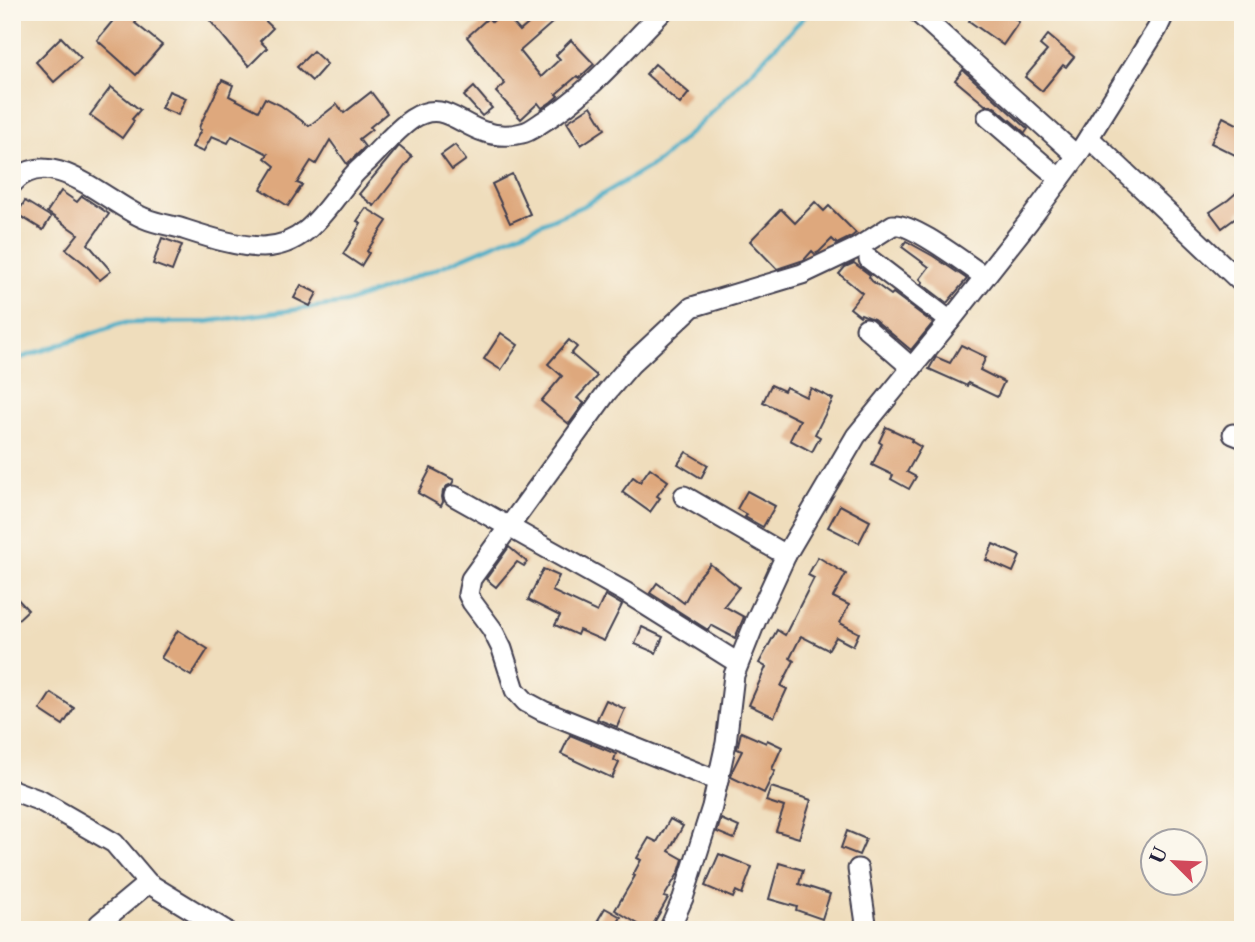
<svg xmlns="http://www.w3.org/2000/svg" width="1255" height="942" viewBox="0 0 1255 942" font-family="'Libre Caslon Text',serif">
<rect width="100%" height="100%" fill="#fbf7ec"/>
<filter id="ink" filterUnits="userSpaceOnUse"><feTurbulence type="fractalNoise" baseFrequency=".0143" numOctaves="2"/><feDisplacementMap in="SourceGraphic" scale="14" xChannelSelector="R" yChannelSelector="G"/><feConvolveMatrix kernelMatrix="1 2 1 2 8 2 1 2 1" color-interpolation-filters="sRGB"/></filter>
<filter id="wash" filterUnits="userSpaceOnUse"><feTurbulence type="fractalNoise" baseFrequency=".00686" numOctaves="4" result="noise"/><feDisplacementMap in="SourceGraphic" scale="28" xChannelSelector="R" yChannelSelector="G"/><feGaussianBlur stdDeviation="1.57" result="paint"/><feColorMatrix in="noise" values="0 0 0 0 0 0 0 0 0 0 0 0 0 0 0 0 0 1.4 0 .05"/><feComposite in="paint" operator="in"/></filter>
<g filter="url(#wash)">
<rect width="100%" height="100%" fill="#efddbc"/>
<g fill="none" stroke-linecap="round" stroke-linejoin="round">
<polyline stroke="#48aec8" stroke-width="4.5" points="12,361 122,323 204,322 346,303 436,269 585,205 659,161 702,122 809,12"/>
</g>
<g id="blocks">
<g fill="#dea87d">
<polygon points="120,12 134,12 140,17 135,23 162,45 136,75 97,40"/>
<polygon points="203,12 256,12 273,28 260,41 267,48 249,66 236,52"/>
<polygon points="503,12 520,31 542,12 552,23 520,51 541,77 560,59 556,55 571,40 594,64 579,78 577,76 556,94 558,96 551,102 542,108 538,103 521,119 496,92 505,84 467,37 488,18 492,22"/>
<polygon points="975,12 1006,12 1019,22 1003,45 969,21"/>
<polygon points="1048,35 1074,57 1066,67 1063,65 1042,91 1025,77 1047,51 1040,45"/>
<polygon points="61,37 81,58 54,82 36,62"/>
<polygon points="313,51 327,64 312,81 297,67"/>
<polygon points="655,64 689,93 680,104 646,74"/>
<polygon points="963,70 1028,129 1025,133 996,108 991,105 985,105 955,80"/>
<polygon points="222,80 233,85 229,96 258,111 265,98 280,105 309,126 337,104 344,113 371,92 387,113 370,127 372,129 359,139 365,147 347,164 330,140 316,164 311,161 297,183 302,185 288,206 261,189 275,166 265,158 268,154 232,136 228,143 212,136 203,152 192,147 201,130 199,129 200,125"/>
<polygon points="111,87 140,110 132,119 134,121 122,138 90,115"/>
<polygon points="474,87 492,108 482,116 464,96"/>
<polygon points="169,91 186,98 178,115 161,108"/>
<polygon points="591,106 605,129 581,145 567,122"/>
<polygon points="1223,117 1243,127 1243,159 1211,143"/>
<polygon points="455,145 466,160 452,170 441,155"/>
<polygon points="399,146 412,157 374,206 359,194"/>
<polygon points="512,174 530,214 510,223 492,184"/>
<polygon points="1243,187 1243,209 1238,213 1240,215 1222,228 1210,212 1228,200"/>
<polygon points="61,191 77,202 82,196 109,214 88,244 111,271 100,280 85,264 66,249 78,234 47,212"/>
<polygon points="25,201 51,217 43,230 17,214"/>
<polygon points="815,202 824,211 829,206 856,233 851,237 837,244 832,239 819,252 815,254 812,251 804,260 777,269 750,241 781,209 795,223"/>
<polygon points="366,208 387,221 367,251 369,253 361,266 343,254 356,234 355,233 361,223 357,221"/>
<polygon points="162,238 182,245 172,271 153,264"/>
<polygon points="906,241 933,256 967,279 947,303 922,284 923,282 920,279 929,267 902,247"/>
<polygon points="854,263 870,275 869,277 872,281 891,295 893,293 933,323 911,350 874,319 861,314 860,316 850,308 862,293 839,274 845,267"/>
<polygon points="301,285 317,293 310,306 294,298"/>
<polygon points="501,333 518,345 501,370 484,359"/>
<polygon points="569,340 577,347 571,354 597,376 577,398 584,403 569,424 541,401 562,376 548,364"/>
<polygon points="961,345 986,357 980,370 1004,382 997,397 968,383 967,386 929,369 936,357 950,363"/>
<polygon points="771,385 784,391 786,387 806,397 811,388 833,399 815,434 820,437 812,452 790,440 800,420 763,402"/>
<polygon points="886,427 912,439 911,441 921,447 907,472 916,477 909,489 891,479 893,475 872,465 882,444 879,442"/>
<polygon points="686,452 708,465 701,478 678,464"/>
<polygon points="431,468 454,480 452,484 447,486 443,491 442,497 443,502 441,506 418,493"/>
<polygon points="650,468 668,481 657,496 660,498 650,512 622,492 633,477 640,482"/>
<polygon points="747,491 775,506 763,527 745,517 747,515 737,509"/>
<polygon points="840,505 870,521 859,543 828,527"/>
<polygon points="993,544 1020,556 1013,572 986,560"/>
<polygon points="509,547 527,562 524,566 517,562 496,587 486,579"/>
<polygon points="818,557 846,574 833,597 849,605 840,623 859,633 853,646 836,637 828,650 801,636 790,658 794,661 781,686 787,689 774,717 749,705 766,667 759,663 777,630 785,635 814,578 808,575"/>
<polygon points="710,564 739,587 724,606 744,617 735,638 711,625 708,630 650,593 657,583 684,603 697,579"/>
<polygon points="543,569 559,576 552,591 597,612 605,595 622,605 604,641 579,630 577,635 555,625 560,616 528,600"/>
<polygon points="12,593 28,610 12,625"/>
<polygon points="642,627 663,637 656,653 635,644"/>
<polygon points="178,630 208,649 191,676 161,658"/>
<polygon points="51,693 74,708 63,725 40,710"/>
<polygon points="606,700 625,709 617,727 597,719"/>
<polygon points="741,732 766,743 767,740 782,747 772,769 775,771 764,793 731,777 733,769 742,751 737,749"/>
<polygon points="570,735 616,754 614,760 619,763 612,778 561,754"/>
<polygon points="771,787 811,800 799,838 776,831 784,807 766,801"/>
<polygon points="670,819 683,826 669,851 683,859 679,872 664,897 668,898 650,930 648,930 615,910 635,876 633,875 641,860 637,858 649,838 657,842"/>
<polygon points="721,819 739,827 734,839 717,832"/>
<polygon points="847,831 866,839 859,855 841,848"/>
<polygon points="719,854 752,867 742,894 736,891 733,898 705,886"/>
<polygon points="779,863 803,870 799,884 830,894 822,919 796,910 797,907 769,899"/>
<polygon points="605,908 621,917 614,929 598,920"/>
</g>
</g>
</g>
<g filter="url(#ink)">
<use href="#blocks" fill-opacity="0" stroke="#413e4e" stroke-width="2"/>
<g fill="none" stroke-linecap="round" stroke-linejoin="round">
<g stroke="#413e4e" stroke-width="23">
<g id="minor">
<polyline points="917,12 1077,156"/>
<polyline points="988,117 1060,179"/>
<polyline points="1089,138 1243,284"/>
<path d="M 12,184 C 49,141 107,203 144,218 C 155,223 168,225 180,228 C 205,236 237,247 263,247 C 307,246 326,208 351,178 C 356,171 363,166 370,159 C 383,146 396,130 412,119 C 442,99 458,124 485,132 C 497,136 511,136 522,133 C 529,132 535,127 541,123 C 588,95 623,51 662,12"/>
<polyline points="869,259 950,321"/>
<polyline points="866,328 912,368"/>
<polyline points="1233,434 1243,438"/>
<polyline points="454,496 625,592 738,663"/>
<polyline points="684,496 786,555"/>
<path d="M 718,781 L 543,711 L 526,702 L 515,690 L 502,649 L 492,629 L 472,602 L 468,594 L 471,579 L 607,392 L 631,364 L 692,307 L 802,274 L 857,248 L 893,225 C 912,222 967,265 984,276"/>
<polyline points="12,790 41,801 114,843 148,883 225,930"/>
<polyline points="858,869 867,930"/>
<polyline points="94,930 100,923 148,883"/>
<polyline points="669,930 683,898 712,807 726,743 734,675 756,620 786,555 856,436 950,321 1029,221 1077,156 1157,29 1165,12"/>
</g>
</g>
<use href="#minor" stroke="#fff" stroke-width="19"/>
</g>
</g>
<rect width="1255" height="942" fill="none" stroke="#fbf7ec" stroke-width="42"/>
<g transform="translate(1174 862) rotate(294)"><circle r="33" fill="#fbf7ec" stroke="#a4a2a5" stroke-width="2"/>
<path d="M0-5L12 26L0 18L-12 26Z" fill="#d1495b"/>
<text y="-10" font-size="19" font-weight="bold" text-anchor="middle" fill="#22223b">U</text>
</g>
</svg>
